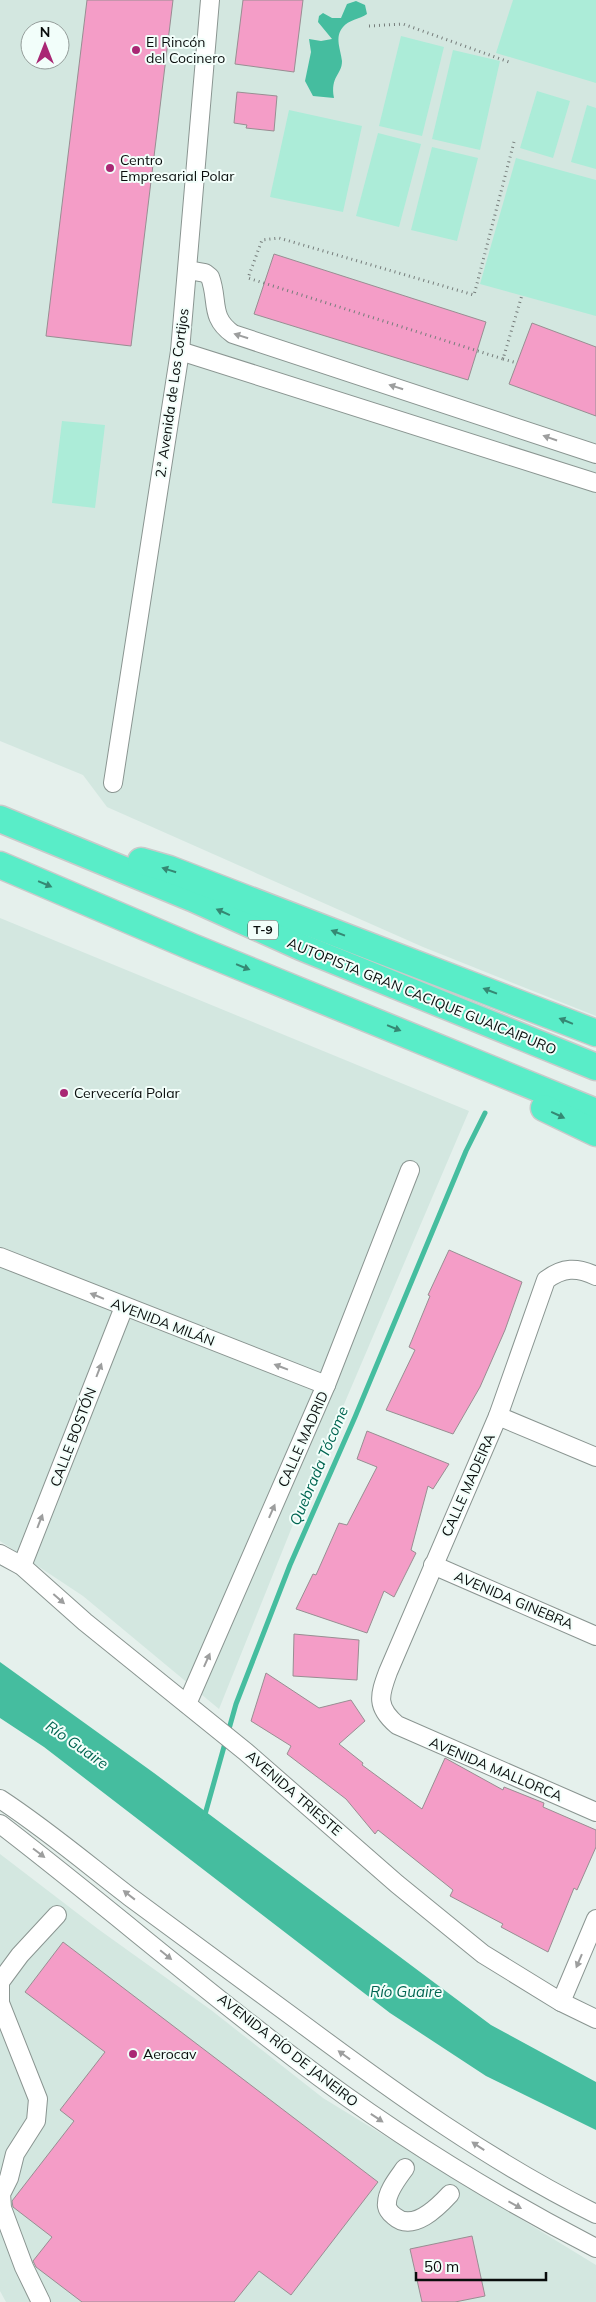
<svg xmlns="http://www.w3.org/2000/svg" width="596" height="2302" viewBox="0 0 596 2302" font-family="Mulish,sans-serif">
<rect width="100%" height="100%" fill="#e5f0ec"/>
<g fill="#d3e7e0" fill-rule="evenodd">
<path d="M 0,0 L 596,0 L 596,1016 L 423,947 L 107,807 L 83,775 L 0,741 ZM 30,30 L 60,30 L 60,60 L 30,60 Z"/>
<polygon points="0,918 469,1111 296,1517 219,1709 83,1596 0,1541"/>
<polygon points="0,1854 98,1929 211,2010 323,2098 596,2265 596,2302 6,2302 0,2291"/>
</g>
<g fill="#acecd8">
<polygon points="513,0 596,0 596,83 496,53"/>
<polygon points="401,36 444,47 422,136 379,126"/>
<polygon points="453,50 500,61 480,150 432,139"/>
<polygon points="537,91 570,101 553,158 520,148"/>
<polygon points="587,105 596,108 596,169 571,162"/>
<polygon points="289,110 362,126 343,212 270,197"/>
<polygon points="378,133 421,144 399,227 356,216"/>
<polygon points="432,147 478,158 457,241 411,230"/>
<polygon points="516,158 596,180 596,316 480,284"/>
<polygon points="62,421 105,425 95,508 52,503"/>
</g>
<g fill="#45bd9f">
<path d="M 356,1 L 365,5 L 367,14 C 360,19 348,20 343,27 C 334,37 341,50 342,61 C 342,75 330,76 334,98 L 313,96 L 305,81 L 311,52 L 309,39 L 321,41 L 332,39 L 318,22 L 319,16 L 323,13 L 332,18 L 341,18 L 347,4 Z"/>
<polygon points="0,1662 154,1773 491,2025 596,2082 596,2130 486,2076 390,2013 44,1747 0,1718"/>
</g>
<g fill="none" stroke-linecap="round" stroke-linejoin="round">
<polyline stroke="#45bd9f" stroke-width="5" points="204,1818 236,1704 290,1565 355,1417 466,1151 485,1113"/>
</g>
<g fill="#f49dc7" stroke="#988e92">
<polygon points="87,0 173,0 131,346 46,336"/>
<polygon points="243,0 303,0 294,72 235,64"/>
<polygon points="237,92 277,96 274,131 246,128 247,125 234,123"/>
<polygon points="274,254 486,322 468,380 254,314"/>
<polygon points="532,323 596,347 596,416 509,384"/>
<polygon points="449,1250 522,1282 505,1330 480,1387 453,1434 386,1410 415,1350 409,1347 430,1296 428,1295"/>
<polygon points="367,1431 449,1464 433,1489 428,1486 411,1550 416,1553 394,1597 384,1591 367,1633 296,1609 313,1574 316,1575 339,1523 347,1525 377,1467 357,1459"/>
<polygon points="294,1634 359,1640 357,1680 293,1676"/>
<polygon points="266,1673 319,1708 351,1700 365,1721 339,1744 363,1763 362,1765 422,1809 445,1758 503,1790 504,1787 544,1803 543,1807 596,1830 596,1847 577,1890 574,1888 548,1952 501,1927 503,1924 450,1896 453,1890 378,1830 375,1834 346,1799 287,1754 291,1746 251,1721"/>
<polygon points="63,1942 378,2182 291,2295 259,2271 234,2302 82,2302 36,2267 33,2261 52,2237 13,2207 12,2201 74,2121 60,2110 105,2052 25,1992"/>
<polygon points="472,2236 485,2296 455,2302 422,2302 410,2249"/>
</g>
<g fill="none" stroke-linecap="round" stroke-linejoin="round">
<g stroke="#8a9591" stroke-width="20">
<g id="minor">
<path d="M 188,270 L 205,273 L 210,277 C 219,301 209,317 233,334 L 596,454"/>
<polyline points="180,351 596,483"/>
<polyline points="113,783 180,351 210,0"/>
<polyline points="0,1257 326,1385"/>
<path d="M 596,1276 C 577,1267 563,1267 546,1280 L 498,1416 L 388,1672 C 379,1696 376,1707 397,1725 L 596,1812"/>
<polyline points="498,1416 596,1457"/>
<polyline points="0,1554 22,1566 85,1622 246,1752 397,1884 483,1954 561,2002 596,2019"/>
<polyline points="433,1565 596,1636"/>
<polyline points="22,1566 124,1307"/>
<polyline points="187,1704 326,1385 410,1170"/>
<path d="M 0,1799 C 46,1829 87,1864 130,1897 C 187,1939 244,1981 301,2023 C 395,2093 491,2162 596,2214"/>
<path d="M 0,1824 C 99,1900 193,1981 293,2057 C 388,2130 489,2193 596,2248"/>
<polyline points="561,2002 596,1919"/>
<path d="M 405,2168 C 398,2178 387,2191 387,2203 C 386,2208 390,2213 394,2216 C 413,2233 438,2207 450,2194"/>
<polyline points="41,2302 24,2267 2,2208 1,2194 9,2178 15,2154 36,2121 38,2099 0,2003 0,1982 20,1955 57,1915"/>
</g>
</g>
<g stroke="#c9caca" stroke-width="29">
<g id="highway">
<polyline points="0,819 192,898 301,947 596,1067"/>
<polyline points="141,861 169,869 596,1033"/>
<polyline points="0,865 192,947 596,1112"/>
<polyline points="544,1108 596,1133"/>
</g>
</g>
<g stroke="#767d7b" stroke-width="3" stroke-dasharray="1 4" stroke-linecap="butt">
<polyline points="369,26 403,24 509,62"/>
<polyline points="514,142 474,295 279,238 262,240 248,278 503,359 522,295"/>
<polyline points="503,359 517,363"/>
</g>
<use href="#minor" stroke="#fff" stroke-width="18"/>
<use href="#highway" stroke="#59edc8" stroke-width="26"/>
</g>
<defs><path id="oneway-solid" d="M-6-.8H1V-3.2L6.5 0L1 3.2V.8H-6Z" transform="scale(1.25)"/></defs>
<g fill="#9d9e9e">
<use href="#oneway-solid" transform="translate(241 336) rotate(-162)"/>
<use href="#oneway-solid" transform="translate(396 387) rotate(-162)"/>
<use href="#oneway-solid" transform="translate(550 438) rotate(-161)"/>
<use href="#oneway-solid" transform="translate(97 1296) rotate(-158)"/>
<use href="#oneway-solid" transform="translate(281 1367) rotate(-159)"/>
<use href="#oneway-solid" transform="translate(99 1370) rotate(-69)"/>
<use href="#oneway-solid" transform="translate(272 1511) rotate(-66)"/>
<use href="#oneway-solid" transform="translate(40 1521) rotate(-69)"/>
<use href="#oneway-solid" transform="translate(59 1599) rotate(41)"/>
<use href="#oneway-solid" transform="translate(207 1660) rotate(-66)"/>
<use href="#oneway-solid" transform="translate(39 1853) rotate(37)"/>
<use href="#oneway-solid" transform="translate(129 1895) rotate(-142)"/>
<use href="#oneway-solid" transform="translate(166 1955) rotate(39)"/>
<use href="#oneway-solid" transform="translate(579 1961) rotate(113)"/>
<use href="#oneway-solid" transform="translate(344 2055) rotate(-144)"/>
<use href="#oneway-solid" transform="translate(377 2118) rotate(34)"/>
<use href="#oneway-solid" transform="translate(478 2146) rotate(-147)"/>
<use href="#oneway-solid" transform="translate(515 2205) rotate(29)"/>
</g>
<g fill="#358873">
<use href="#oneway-solid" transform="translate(169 870) rotate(-162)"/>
<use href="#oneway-solid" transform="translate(45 884) rotate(23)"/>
<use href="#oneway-solid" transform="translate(223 912) rotate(-156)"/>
<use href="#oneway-solid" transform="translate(338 933) rotate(-159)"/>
<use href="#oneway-solid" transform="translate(243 967) rotate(22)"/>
<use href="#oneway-solid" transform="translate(490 991) rotate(-159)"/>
<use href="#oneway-solid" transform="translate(566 1021) rotate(-158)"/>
<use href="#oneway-solid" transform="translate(394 1028) rotate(22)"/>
<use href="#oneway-solid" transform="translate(558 1115) rotate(25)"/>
</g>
<g fill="#a92774" stroke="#f2fefa" stroke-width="2">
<circle cx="136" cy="50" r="5"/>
<circle cx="110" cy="168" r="5"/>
<circle cx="64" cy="1093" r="5"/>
<circle cx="133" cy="2054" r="5"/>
</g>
<g text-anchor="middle" stroke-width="4" stroke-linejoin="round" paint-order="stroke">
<rect fill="#f2fefa" stroke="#4f5553" stroke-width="1" x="248" y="920.5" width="30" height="19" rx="4"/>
<g font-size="12" font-weight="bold" fill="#090d0c">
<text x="263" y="934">T-9</text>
</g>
<g font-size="14" fill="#090d0c" stroke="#f2fefa" text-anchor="start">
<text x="146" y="47">El Rincón<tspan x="146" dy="16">del Cocinero</tspan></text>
<text x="120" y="165">Centro<tspan x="120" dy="16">Empresarial Polar</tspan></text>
<text x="74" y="1098">Cervecería Polar</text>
<text x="143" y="2059">Aerocav</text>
</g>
<g font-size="14" fill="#090d0c" stroke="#f2fefa">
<text transform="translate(172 393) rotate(-82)" y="5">2.ª Avenida de Los Cortijos</text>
<text transform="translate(422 996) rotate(22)" y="5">AUTOPISTA GRAN CACIQUE GUAICAIPURO</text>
<text transform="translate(163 1322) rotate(21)" y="5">AVENIDA MILÁN</text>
<text transform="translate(73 1437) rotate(-69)" y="5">CALLE BOSTÓN</text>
<text transform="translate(303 1439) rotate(-66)" y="5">CALLE MADRID</text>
<text transform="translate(468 1485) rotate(-66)" y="5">CALLE MADEIRA</text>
<text transform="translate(514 1600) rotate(23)" y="5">AVENIDA GINEBRA</text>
<text transform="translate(496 1769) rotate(23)" y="5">AVENIDA MALLORCA</text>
<text transform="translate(294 1793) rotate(41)" y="5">AVENIDA TRIESTE</text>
<text transform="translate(288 2050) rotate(38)" y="5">AVENIDA RÍO DE JANEIRO</text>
</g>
<g font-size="15" font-style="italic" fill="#006551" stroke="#f2fefa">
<text transform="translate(319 1466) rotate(-67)" y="5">Quebrada Tócome</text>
<text transform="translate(77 1745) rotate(35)" y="5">Río Guaire</text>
<text x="406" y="1997">Río Guaire</text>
</g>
</g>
<g transform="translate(45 45)"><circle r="24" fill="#f2fefa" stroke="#959e9b"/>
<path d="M0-4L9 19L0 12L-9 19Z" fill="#a92774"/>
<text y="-8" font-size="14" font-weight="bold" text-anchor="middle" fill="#090d0c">N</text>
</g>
<path d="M416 2272v8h130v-8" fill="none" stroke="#090d0c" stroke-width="2.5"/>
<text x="424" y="2272" font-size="15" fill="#090d0c" stroke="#f2fefa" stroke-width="4" paint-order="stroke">50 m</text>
</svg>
